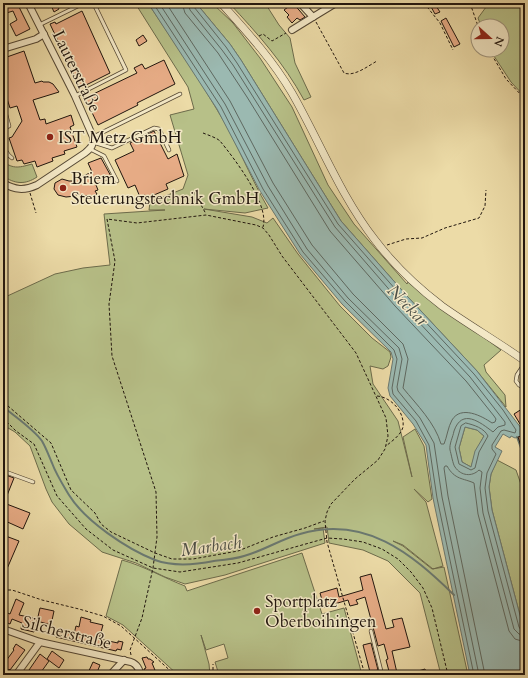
<svg xmlns="http://www.w3.org/2000/svg" width="528" height="678" viewBox="0 0 528 678" font-family="Cardo,serif">
<rect width="100%" height="100%" fill="#ecdba7"/>
<filter id="stains"><feTurbulence type="fractalNoise" baseFrequency=".005" numOctaves="4"/><feColorMatrix values="0 0 0 0 .2 0 0 0 0 .09 0 0 0 0 .02 0 0 0 .5 -.17"/></filter>
<radialGradient id="worn" r=".72"><stop offset=".6" stop-color="#630" stop-opacity="0"/><stop offset="1" stop-color="#630" stop-opacity=".3"/></radialGradient>
<g fill="#b7c088" stroke="#6c6b4b">
<path d="M 135,3 L 148,3 C 171,38 195,72 216,108 C 236,140 249,175 268,208 L 245,213 L 204,209 L 252,217 L 267,223 L 273,218 L 298,254 L 340,306 L 372,338 L 390,352 L 391,357 L 388,366 L 383,369 L 370,366 L 373,384 L 398,421 L 412,477 L 403,437 L 415,429 L 424,446 L 432,499 L 428,502 L 414,489 L 426,502 L 443,566 L 433,569 L 403,545 L 393,541 L 403,546 L 432,569 L 444,567 L 468,675 L 441,675 L 420,593 L 388,561 L 363,550 L 329,543 L 327,527 L 314,529 L 323,528 L 325,543 L 225,575 L 185,584 L 165,577 L 136,563 L 102,552 L 69,524 L 52,502 L 46,489 L 30,446 L 15,432 L 3,425 L 3,298 L 55,274 L 83,268 L 110,265 L 104,214 L 165,210 L 149,210 L 150,202 L 183,189 L 188,175 L 170,115 L 194,109 L 188,87 Z"/>
<polygon points="196,3 212,3 233,23 260,58 292,107 328,185 354,224 407,284 408,282 501,350 484,365 486,372 505,395 506,407 477,371 407,296 341,221 241,60 230,44"/>
<path d="M 229,3 L 265,3 L 279,25 L 290,38 L 295,63 L 311,97 L 304,100 C 284,63 257,33 229,3 Z"/>
<polygon points="489,3 525,3 525,97 511,82 490,50 502,50 502,26 481,26 478,18"/>
<path d="M 3,161 C 13,170 21,167 32,164 L 37,177 C 25,185 15,184 3,176 Z"/>
<polygon points="465,427 477,430 484,436 476,451 471,467 462,462 459,448"/>
<polygon points="497,460 516,470 523,490 525,490 525,634 492,510 489,487 491,474"/>
<path d="M 302,553 L 322,614 L 344,608 L 362,675 L 219,675 L 215,662 L 228,658 L 224,644 L 206,650 L 201,635 L 209,664 L 210,675 L 178,675 L 123,625 L 106,616 L 122,560 C 144,566 164,578 185,586 L 187,591 Z"/>
</g>
<path fill="#9bb9b1" stroke="#6a7870" fill-rule="evenodd" d="M 148,3 L 196,3 L 230,44 L 241,60 L 341,221 L 407,296 L 477,371 L 525,433 L 525,435 L 515,438 L 511,436 L 510,438 L 503,434 L 495,447 L 502,451 L 491,474 L 489,487 L 492,510 L 525,634 L 525,675 L 470,675 L 433,498 L 426,445 L 413,424 L 390,396 L 388,388 L 393,359 L 391,352 L 342,304 L 300,254 L 260,191 L 217,109 ZM 465,427 L 477,430 L 484,436 L 475,451 L 471,467 L 462,462 L 459,448 Z"/>
<g fill="none" stroke-linecap="round" stroke-linejoin="round">
<g stroke="#5e6860" stroke-width="1">
<polyline points="153,3 221,107 263,189 303,252 345,301 394,350 397,359 392,388 393,394 416,421 429,445 437,498 474,675"/>
<polyline points="159,3 225,104 268,186 307,249 348,298 399,348 402,359 397,387 398,391 420,418 434,443 442,497 479,675"/>
<path d="M 166,3 L 230,101 L 273,183 L 312,245 L 353,294 L 403,344 L 408,359 L 403,388 C 417,405 435,423 441,444 L 444,444 C 447,437 448,427 452,420 C 461,405 482,416 492,423 L 495,422 L 496,419 L 494,416 L 466,381 L 395,306 L 330,231 L 247,97 L 218,53 L 185,13 L 182,3"/>
<path d="M 188,3 L 190,10 L 222,50 L 233,65 L 335,227 L 400,302 L 470,377 L 505,422 L 505,425 L 498,427 L 493,432 C 480,422 462,408 454,431 C 453,437 449,444 450,450 C 451,453 453,465 455,467 C 461,476 472,477 479,470 L 482,472 L 480,488 L 483,513 L 514,629 L 519,634 L 525,636"/>
<polyline points="193,3 194,7 226,47 237,63 338,224 404,299 474,374 503,410 516,430 515,433 504,430 501,431 492,445 492,449 496,454 487,473 485,488 488,511 519,627 521,630 525,631"/>
<path d="M 466,423 C 474,425 484,428 488,436 L 479,452 L 475,468 L 471,470 L 459,464 L 455,447 L 461,426 Z"/>
<path d="M 485,675 L 448,496 L 444,468 L 445,466 L 447,466 C 455,480 463,478 474,483 L 478,514 L 509,631 L 515,639 L 525,642"/>
</g>
<g stroke="#6a7870" stroke-width="2">
<path d="M 3,408 L 6,409 C 18,419 33,429 42,441 C 46,448 49,456 52,463 C 56,474 63,485 69,495 C 85,521 127,549 155,560 C 174,567 194,565 214,561 C 224,560 235,559 244,556 C 263,551 281,539 300,534 C 365,515 411,553 454,595"/>
<polyline points="517,437 525,459"/>
</g>
</g>
<g fill="#e7ac86" stroke="#21160e">
<polygon points="3,3 17,3 30,29 16,36 10,24 17,20 13,11 3,14"/>
<polygon points="50,3 56,3 59,9 54,12"/>
<polygon points="285,3 293,3 305,17 300,20 297,18 292,23 287,17 289,15 284,10 288,7"/>
<polygon points="429,3 434,3 440,12 435,14"/>
<polygon points="82,11 110,73 80,88 50,24 55,22 56,24"/>
<polygon points="446,18 460,44 454,47 441,21"/>
<polygon points="143,35 147,41 139,46 136,40"/>
<polygon points="24,51 35,83 42,81 43,82 49,82 53,84 59,92 33,100 40,120 45,119 46,124 71,115 74,125 70,127 77,147 64,151 65,154 52,158 53,161 37,167 35,161 24,164 22,160 17,161 9,138 12,137 22,121 17,106 10,108 3,86 3,67 7,65 4,58"/>
<polygon points="164,60 175,84 137,103 138,105 98,125 85,98 137,73 134,68 142,64 145,69"/>
<polygon points="154,131 168,159 177,154 184,176 166,184 168,189 147,198 145,195 140,197 135,185 128,188 115,160 134,151 130,143"/>
<polygon points="101,158 112,178 96,185 98,190 95,191 97,194 94,196 76,195 76,196 66,197 58,195 54,189 55,183 62,179 69,181 72,181 92,172 88,163"/>
<polygon points="525,407 525,421 520,424 514,414"/>
<polygon points="525,435 525,455 524,455 518,437"/>
<polygon points="3,474 14,478 4,503 30,513 23,529 3,520"/>
<polygon points="3,535 19,541 3,578"/>
<polygon points="371,574 386,629 394,627 392,620 402,618 410,647 392,651 397,673 391,675 390,675 386,660 388,659 384,644 378,646 365,597 356,600 358,604 350,606 348,600 324,607 320,593 337,588 339,597 363,590 360,577"/>
<polygon points="16,599 24,603 19,615 38,619 34,632 21,629 22,623 12,619 10,624 3,621 3,611 10,614"/>
<polygon points="40,608 54,611 51,625 37,621"/>
<polygon points="81,617 91,620 90,622 103,625 99,639 118,643 118,641 123,642 121,650 117,649 116,651 56,637 57,630 74,634 76,626 79,627"/>
<polygon points="371,643 378,670 370,672 363,645"/>
<polygon points="16,644 25,650 10,670 9,669 5,675 3,675 3,665 14,650 13,649"/>
<polygon points="52,651 64,660 59,668 47,659"/>
<polygon points="40,654 49,661 39,675 36,675 29,670"/>
<polygon points="147,657 148,659 150,659 154,662 152,663 157,675 146,675 144,669 146,668 142,658"/>
<polygon points="93,662 100,665 96,675 87,675"/>
<polygon points="425,669 427,675 408,675 408,674"/>
</g>
<g fill="none" stroke-linecap="round" stroke-linejoin="round">
<g stroke="#544734" stroke-width="4.5">
<g id="service">
<polyline points="39,25 82,4 94,4 126,70 75,96"/>
<polyline points="3,128 9,126 6,115"/>
<polyline points="93,137 180,94"/>
<path d="M 3,142 C 5,149 6,154 12,158"/>
<polyline points="93,142 112,148 154,128 159,129 169,150"/>
<polyline points="90,149 104,156 117,181"/>
<polyline points="525,363 517,375 516,381 519,385 525,389"/>
<polyline points="3,471 33,482"/>
<polyline points="371,631 382,675"/>
</g>
</g>
<g stroke="#544734" stroke-width="8">
<g id="minor">
<polyline points="300,3 313,17 336,3"/>
<polyline points="292,30 313,17"/>
<polyline points="3,49 36,39 44,34"/>
<path d="M 3,183 C 15,190 24,191 37,185 L 85,153 C 91,148 94,145 93,137 L 75,96 L 28,3"/>
<path d="M 3,629 L 40,642 L 131,662 C 137,664 139,669 141,675"/>
<polyline points="16,675 40,642"/>
<polyline points="110,675 124,660"/>
</g>
</g>
<g stroke="#544734" stroke-width="8">
<path id="tertiary" d="M 221,3 C 247,32 272,59 292,93 C 320,142 340,195 375,240 C 394,265 417,287 442,306 C 469,325 498,342 525,361"/>
</g>
<g stroke="#21160e" stroke-width="1" stroke-dasharray="3 2" stroke-linecap="butt">
<polyline points="424,3 440,23 453,50"/>
<polyline points="470,3 478,26"/>
<path d="M 316,22 L 344,73 C 354,77 368,66 377,61"/>
<polyline points="259,36 263,34 272,41 286,33"/>
<polyline points="489,50 506,79 525,99"/>
<path d="M 203,133 C 208,135 217,138 220,141 C 234,158 270,205 263,227"/>
<polyline points="194,192 206,214"/>
<polyline points="30,193 36,213"/>
<polyline points="387,245 406,239 422,238 445,228 479,218 485,206 486,190"/>
<polyline points="520,349 525,351"/>
<path d="M 377,396 C 391,397 405,412 403,427 C 401,435 392,441 386,446"/>
<polyline points="3,404 8,406 51,443 71,490 95,513 101,524 111,532 155,553 172,559 193,559 238,551 273,537 305,528 324,521"/>
<polyline points="3,418 16,431 34,444 57,496 86,529 113,550 153,568 180,572 238,563 327,538 343,539 363,542 382,549 398,559 411,572 423,588 432,608 448,675"/>
<polyline points="3,590 12,590 42,600 79,609 103,616 121,626 175,675"/>
<polyline points="131,655 130,650 142,618 153,568 157,537 156,492 112,356 109,304 115,261 107,219 137,223 206,215 256,225 263,228 269,235 282,256 356,353 386,418 388,436 385,449 378,460 355,479 331,504 327,512 325,521 327,542 365,675"/>
<polyline points="213,675 213,664"/>
</g>
<use href="#service" stroke="#f3e8c6" stroke-width="3"/>
<use href="#minor" stroke="#f3e8c6" stroke-width="6"/>
<use href="#tertiary" stroke="#f3e8c6" stroke-width="7"/>
</g>
<g fill="#8f2418" stroke="#f3e8c6" stroke-width="1.5">
<circle cx="50" cy="137" r="4"/>
<circle cx="63" cy="188" r="4"/>
<circle cx="257" cy="611" r="4"/>
</g>
<g text-anchor="middle" stroke-width="3" stroke-linejoin="round" paint-order="stroke">
<g font-size="17" fill="#21160e" stroke="#f3e8c6">
<text transform="translate(77 71) rotate(64)" y="6">Lauterstraße</text>
<text transform="translate(67 632) rotate(14)" y="6">Silcherstraße</text>
</g>
<g font-size="17" fill="#21160e" stroke="#f3e8c6" text-anchor="start">
<text x="58" y="143">IST Metz GmbH</text>
<text x="71" y="184">Briem<tspan x="71" dy="20">Steuerungstechnik GmbH</tspan></text>
<text x="265" y="607">Sportplatz<tspan x="265" dy="20">Oberboihingen</tspan></text>
</g>
<g font-size="18" font-style="italic" fill="#4c4f47" stroke="#f3e8c6">
<text transform="translate(408 305) rotate(46)" y="6">Neckar</text>
<text transform="translate(211 546) rotate(-8)" y="6">Marbach</text>
</g>
</g>
<rect width="528" height="678" fill="none" stroke="#ecdba7" stroke-width="16"/>
<rect x="4" y="4" width="520" height="670" fill="none" stroke="#21160e" stroke-width="2"/>
<rect x="8" y="8" width="512" height="662" fill="none" stroke="#21160e"/>
<g transform="translate(490 38) rotate(111)"><circle r="19" fill="#f3e8c6" stroke="#9f947c"/>
<path d="M0-3L7 15L0 10L-7 15Z" fill="#8f2418"/>
<text y="-6" font-size="11" font-weight="bold" text-anchor="middle" fill="#21160e">N</text>
</g>
<rect width="100%" height="100%" filter="url(#stains)"/>
<rect width="100%" height="100%" fill="url(#worn)"/>
</svg>
